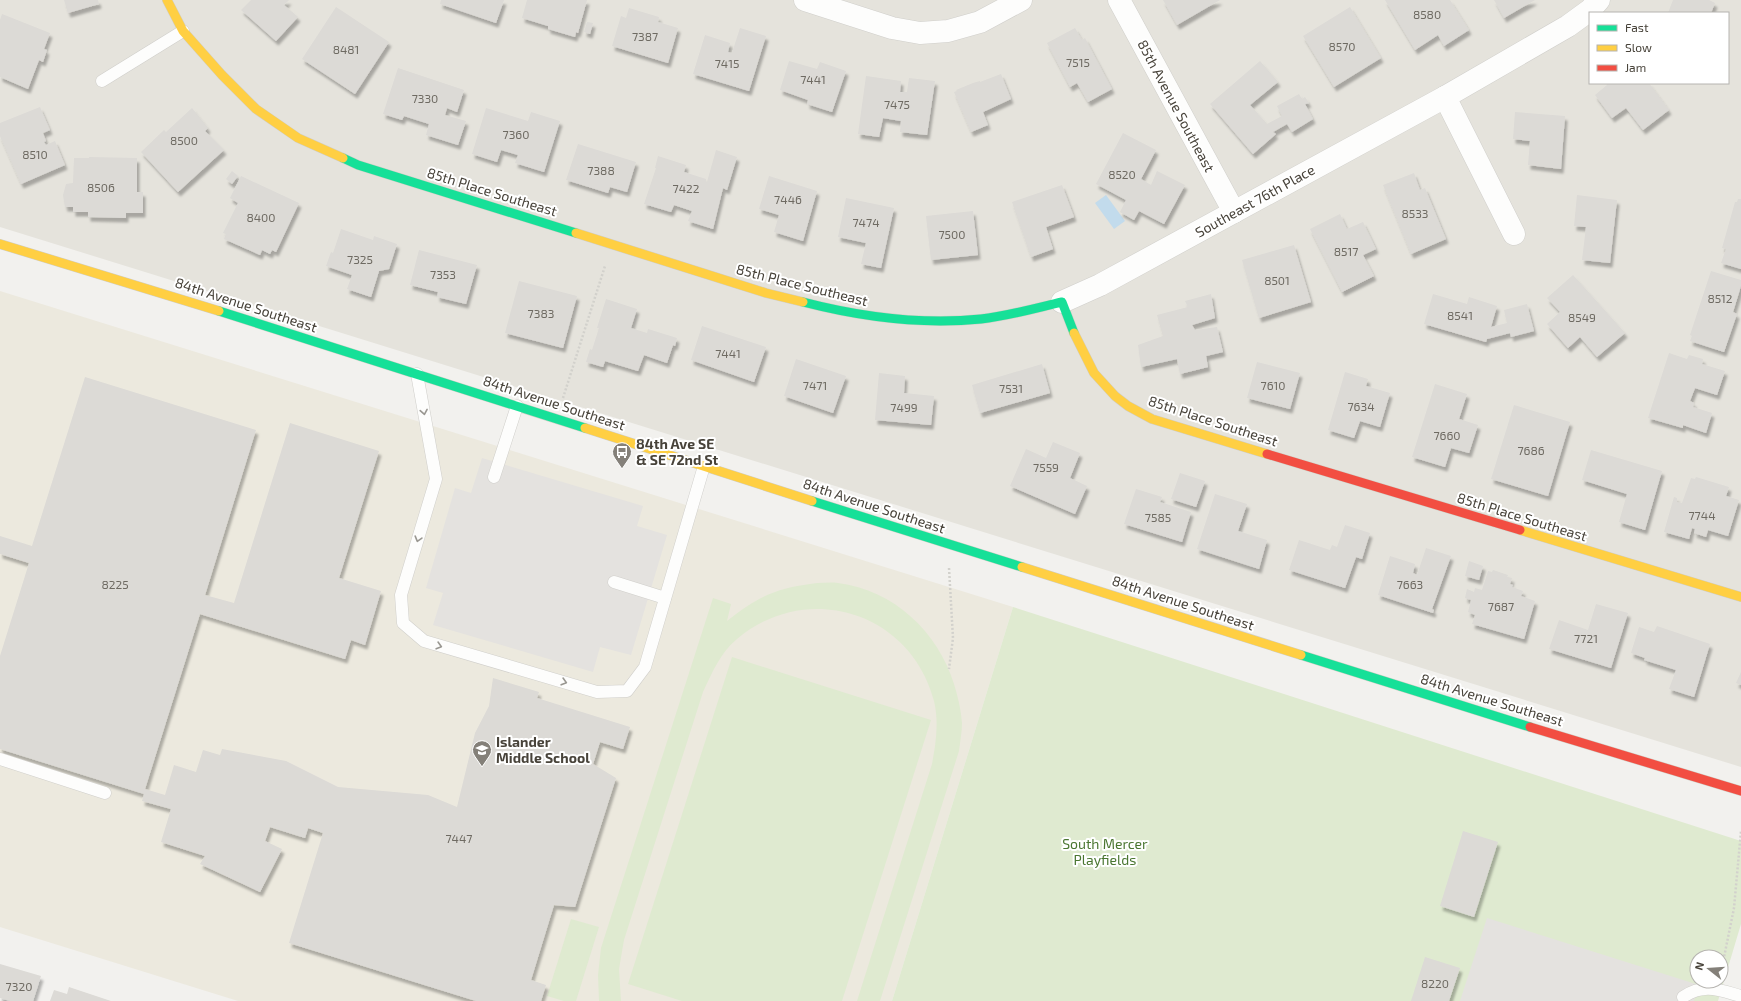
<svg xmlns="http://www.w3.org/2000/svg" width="1741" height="1001" viewBox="0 0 1741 1001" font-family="'Exo 2',sans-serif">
<defs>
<filter id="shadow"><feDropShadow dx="2.5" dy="4.5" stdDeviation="1" flood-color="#0004"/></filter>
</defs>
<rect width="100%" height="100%" fill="#f2f1ee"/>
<path fill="#e5e3dc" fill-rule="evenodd" d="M 0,0 L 1741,0 L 1741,767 L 0,227 ZM 1590,13 L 1728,13 L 1728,83 L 1590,83 Z"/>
<polygon fill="#ece9de" points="0,291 1013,607 892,1001 238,1001 0,927"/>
<g fill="#dfead0" fill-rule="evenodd">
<path d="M 817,583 C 824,583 831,582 838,583 C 894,590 938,632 954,684 C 958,697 961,710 962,723 C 962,732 960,742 959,751 L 880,1001 L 857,1001 L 932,764 C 936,743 939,722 934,701 C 911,612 807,580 737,639 C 720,653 712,673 703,692 L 624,940 L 619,969 L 621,1001 L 599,1001 L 598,975 L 601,948 L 713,598 L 731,604 L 727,621 C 759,596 776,588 817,583 Z"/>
<path d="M 1013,607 L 1741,841 L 1741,924 L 1718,1001 L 892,1001 ZM 1697,957 L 1721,957 L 1721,981 L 1697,981 Z"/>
<polygon points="732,657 931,720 842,1001 682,1001 628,984"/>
<polygon points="571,919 599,927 576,1001 564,1001 547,996"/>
</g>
<g fill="#e4e2df">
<polygon points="482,458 643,506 637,526 667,535 631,655 600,647 593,672 433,625 443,593 426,588 455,488 471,493"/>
<polygon points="1487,918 1699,985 1694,1001 1460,1001"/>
</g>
<polygon fill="#c2dbec" points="1106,195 1125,221 1114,229 1095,203"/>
<g fill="#dcdad6" filter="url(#shadow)">
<polygon points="64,0 98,0 99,4 68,13"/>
<polygon points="251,0 289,0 284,5 298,17 276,41 241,10"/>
<polygon points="441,0 504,0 496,23 440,4"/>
<polygon points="527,0 587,0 578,33 576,32 575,37 548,29 548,26 522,18"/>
<polygon points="1163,0 1220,0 1177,25"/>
<polygon points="1385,0 1450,0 1469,30 1444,46 1438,35 1415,50"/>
<polygon points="1494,0 1535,0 1504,18"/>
<polygon points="1673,0 1709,0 1715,3 1711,13 1668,13"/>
<polygon points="336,7 389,42 355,94 302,59"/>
<polygon points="1350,7 1381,58 1334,87 1303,36"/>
<polygon points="629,8 659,17 658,22 678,28 668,63 612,46 621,16 626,18"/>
<polygon points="2,14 50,33 44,49 47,50 43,62 39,60 28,89 0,77 0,20"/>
<polygon points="587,22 593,23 590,34 584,32"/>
<polygon points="740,28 766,36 749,91 693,74 705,35 730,43 728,52 732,53"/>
<polygon points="1075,28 1082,40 1085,38 1112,89 1088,102 1077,83 1070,87 1047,43"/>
<polygon points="789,61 817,69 820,62 846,71 832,112 807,104 808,100 780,90"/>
<polygon points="1260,61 1278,82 1250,105 1267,124 1282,116 1277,106 1299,94 1302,99 1305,97 1309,103 1305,104 1313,119 1292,132 1287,124 1273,132 1276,134 1253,154 1210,104"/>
<polygon points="398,68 464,90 457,112 447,108 445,115 466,121 458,145 426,135 429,124 404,116 402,120 383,114"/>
<polygon points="1001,74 1011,99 983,112 988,125 971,132 954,92 957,91 956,90 973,83 980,81 980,82"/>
<polygon points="866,76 901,81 900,92 907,92 909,78 935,81 927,135 900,132 901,121 883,118 879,137 858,134"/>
<polygon points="1606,83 1649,83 1669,110 1643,130 1626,108 1612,118 1595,95 1607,85"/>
<polygon points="40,107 50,130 43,133 46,141 44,142 46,145 55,141 65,165 21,184 0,136 0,123"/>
<polygon points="192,108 208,128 205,131 224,150 178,192 141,152 164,130 166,132"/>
<polygon points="486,108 528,121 531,112 560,121 544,172 515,163 518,155 501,150 497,162 472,154"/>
<polygon points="1515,112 1565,116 1561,169 1528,165 1530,141 1513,139"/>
<polygon points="1123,133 1156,150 1141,179 1151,185 1157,171 1185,185 1164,224 1139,211 1134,220 1120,212 1126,200 1096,184"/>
<polygon points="578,144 636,162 627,192 610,187 608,193 566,180"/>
<polygon points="716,150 737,157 727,190 723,188 713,229 688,221 692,211 674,205 671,212 644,204 656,168 655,168 658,156 686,165 684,172 706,179 706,181 707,182"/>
<polygon points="89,157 137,158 137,192 143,192 143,213 126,213 126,218 88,217 88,212 73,212 73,207 65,207 63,195 66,184 73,183 74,158 89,158"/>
<polygon points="232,171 238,176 232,184 226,179"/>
<polygon points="1414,173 1420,190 1425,188 1446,239 1411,254 1383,185"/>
<polygon points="241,176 299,203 276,252 272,250 270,254 262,250 260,255 224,239 226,234 223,233 238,203 230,198"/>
<polygon points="769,176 817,191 803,241 774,232 779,215 759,209"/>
<polygon points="1062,185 1074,217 1046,227 1053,249 1031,257 1012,202"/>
<polygon points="1577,195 1617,200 1610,263 1582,260 1586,227 1574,226"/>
<polygon points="846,198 894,208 881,268 861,264 866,243 838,237"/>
<polygon points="1738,199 1741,199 1741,269 1721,263 1726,249 1722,248 1735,202 1737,202"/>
<polygon points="973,211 978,255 931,260 926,216"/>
<polygon points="1340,214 1347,229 1363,222 1376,249 1363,255 1374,276 1342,292 1310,229"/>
<polygon points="341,229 373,240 374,236 397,244 389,269 379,271 371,297 347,289 352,275 326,266 331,252 333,253"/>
<polygon points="1294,245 1311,302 1259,318 1242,260"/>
<polygon points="419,250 477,265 466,304 437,297 438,292 410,285"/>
<polygon points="1711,271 1741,280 1741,286 1733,312 1737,314 1724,352 1690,341 1692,336 1690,335"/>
<polygon points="1573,275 1625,333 1597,357 1580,337 1568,348 1547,324 1560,312 1547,298"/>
<polygon points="519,281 577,296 563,348 505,333"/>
<polygon points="1211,294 1215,318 1192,325 1195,330 1217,327 1223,352 1206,356 1208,367 1180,374 1177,359 1141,367 1138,345 1163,336 1157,315 1188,307 1185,301"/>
<polygon points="1433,294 1467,304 1469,297 1497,306 1491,327 1507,323 1504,310 1527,304 1534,331 1511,337 1510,333 1487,339 1486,342 1424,324"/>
<polygon points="606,299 637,309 631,328 647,333 648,329 677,338 675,346 673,345 667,363 644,355 638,371 605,361 603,367 586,362 590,349 592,350 599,328 597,328"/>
<polygon points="702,326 766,347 754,382 691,360"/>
<polygon points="1669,353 1687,359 1689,355 1703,359 1702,364 1725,371 1717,395 1695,388 1690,401 1694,403 1693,407 1712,413 1706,433 1683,425 1683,428 1648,418"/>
<polygon points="796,359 846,376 833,413 784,396"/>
<polygon points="1257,362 1300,373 1290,409 1247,398"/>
<polygon points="1042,364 1050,393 980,413 972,385"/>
<polygon points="1345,372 1368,379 1366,386 1390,393 1380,427 1360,421 1354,438 1328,430"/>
<polygon points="879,373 905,376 904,393 934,396 931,425 875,420"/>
<polygon points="85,377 256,430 205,595 234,603 290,423 379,451 339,578 381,591 365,645 351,640 345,659 200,614 145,789 165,795 174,765 196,772 203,750 220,755 222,749 286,761 338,787 428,795 457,807 475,733 489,706 493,678 539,692 537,698 630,727 623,749 600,742 593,764 616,778 575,907 554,905 531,980 546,985 541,1001 476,1001 289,943 323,833 308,828 305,838 270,827 265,841 282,849 260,892 200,864 205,856 161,842 171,809 142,801 144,794 0,749 0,656 29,563 0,554 0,536 32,546"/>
<polygon points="1435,384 1467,394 1459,419 1478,425 1469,453 1451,448 1445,467 1412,457"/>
<polygon points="1514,405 1570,422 1548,496 1491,479"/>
<polygon points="1053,442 1080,453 1070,478 1087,486 1075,514 1010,486 1026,449 1046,458"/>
<polygon points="1591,450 1662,471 1645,530 1619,522 1627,494 1582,480"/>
<polygon points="1180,473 1205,481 1196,507 1171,499"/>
<polygon points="1696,477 1729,487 1726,496 1739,500 1728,536 1708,530 1706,537 1694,533 1695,529 1692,528 1689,539 1664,532 1674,497 1677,498 1677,502 1682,503 1691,478 1695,479"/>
<polygon points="1136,489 1162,497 1160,502 1191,512 1182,542 1124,524"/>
<polygon points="1215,494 1247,504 1238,531 1267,540 1259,569 1197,549"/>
<polygon points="1345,525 1370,533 1362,559 1356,557 1345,588 1289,570 1299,540 1330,550 1332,545 1337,547"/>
<polygon points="1426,548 1451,556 1432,609 1434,610 1433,613 1378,595 1390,556 1415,564 1413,573 1417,575"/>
<polygon points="1469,561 1483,566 1479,580 1465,576"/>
<polygon points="1493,570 1508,575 1507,577 1512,578 1510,584 1513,585 1512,587 1523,591 1521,596 1535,601 1524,639 1472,624 1475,615 1468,612 1471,600 1465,598 1467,589 1474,592 1475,588 1482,590 1488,571 1492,572"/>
<polygon points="1596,604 1628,613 1611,668 1549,649 1559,620 1588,630"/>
<polygon points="1657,626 1710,644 1694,697 1669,689 1676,670 1644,660 1645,658 1631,653 1639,627 1654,632"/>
<polygon points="1741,672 1741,685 1736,683"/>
<polygon points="1463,831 1498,842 1474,917 1440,906"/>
<polygon points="1425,957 1460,968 1449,1001 1411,1001"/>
<polygon points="0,964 41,976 33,1001 10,1001 0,998"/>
<polygon points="69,987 111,1001 50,1001 54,990 67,994"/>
</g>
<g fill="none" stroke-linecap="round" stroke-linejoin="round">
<g stroke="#d0cfcb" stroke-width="13">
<g id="lane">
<polyline points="102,81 183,31"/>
<polyline points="417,374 436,479 401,595 403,623 424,641 597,692 627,691 645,667 704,466"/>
<polyline points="494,477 517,406"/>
<polyline points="614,582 665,598"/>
<polyline points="0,759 105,793"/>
<path d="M 1683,997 C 1704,983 1719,990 1741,996"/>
</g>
</g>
<g stroke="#d0cfcb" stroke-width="23">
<g id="street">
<polyline points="805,0 892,28 920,33 948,31 980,22 1021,0"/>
<polyline points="1119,0 1234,212"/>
<polyline points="1514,234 1445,97 1568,26 1590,10 1599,0"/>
<polyline points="1062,302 1100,285 1445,97"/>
</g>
</g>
<g stroke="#d0cec5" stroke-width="10">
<g id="fast">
<polyline points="343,158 358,165 576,233"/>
<path d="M 803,302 C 861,317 921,325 981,319 C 1008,316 1036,308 1062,302 L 1074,333"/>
<polyline points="219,311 585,428"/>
<polyline points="812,501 1022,567"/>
<polyline points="1301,655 1530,727"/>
</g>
</g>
<g stroke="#d0cec5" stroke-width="10">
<g id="slow">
<polyline points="167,0 183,31 222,75 256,109 298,138 343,158"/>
<polyline points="576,233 766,293 803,302"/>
<polyline points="0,244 219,311"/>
<polyline points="1074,333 1094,373 1115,396 1128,406 1152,419 1267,454"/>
<polyline points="585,428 812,501"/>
<polyline points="1520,530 1741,597"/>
<polyline points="1022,567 1301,655"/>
</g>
</g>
<g stroke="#d0cec5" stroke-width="10">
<g id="jam">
<polyline points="1267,454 1520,530"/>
<polyline points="1530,727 1741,791"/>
</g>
</g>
<g stroke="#d2d1cc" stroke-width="2.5" stroke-dasharray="2 2" stroke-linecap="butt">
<polyline points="563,398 605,266"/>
<polyline points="949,568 953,638 949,669"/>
<polyline points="1721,972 1734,908 1741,831"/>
</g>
<use href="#lane" stroke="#fdfdfc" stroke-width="12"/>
<use href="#street" stroke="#fdfdfc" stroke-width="22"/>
<use href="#fast" stroke="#16e098" stroke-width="9"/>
<use href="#slow" stroke="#ffcf43" stroke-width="9"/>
<use href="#jam" stroke="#f24e42" stroke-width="9"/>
</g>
<defs><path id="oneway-chevron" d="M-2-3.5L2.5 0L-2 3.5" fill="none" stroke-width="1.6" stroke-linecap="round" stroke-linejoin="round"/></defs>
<g stroke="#999791">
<use href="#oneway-chevron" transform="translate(424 412) rotate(80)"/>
<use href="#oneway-chevron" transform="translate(418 539) rotate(106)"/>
<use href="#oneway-chevron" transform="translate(439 646) rotate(16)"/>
<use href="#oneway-chevron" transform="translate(564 682) rotate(16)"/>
</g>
<defs>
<g id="bus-pin" transform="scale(1)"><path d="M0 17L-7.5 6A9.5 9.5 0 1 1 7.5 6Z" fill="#848079" stroke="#fff"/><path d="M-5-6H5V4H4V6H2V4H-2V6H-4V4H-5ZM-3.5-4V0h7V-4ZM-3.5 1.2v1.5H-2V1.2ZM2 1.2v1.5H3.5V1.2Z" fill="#fff"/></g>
<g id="school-pin" transform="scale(1)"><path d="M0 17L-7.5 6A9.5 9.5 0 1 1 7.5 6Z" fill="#848079" stroke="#fff"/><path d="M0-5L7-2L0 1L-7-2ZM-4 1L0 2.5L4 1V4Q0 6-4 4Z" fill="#fff"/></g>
</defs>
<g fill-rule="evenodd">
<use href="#bus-pin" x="622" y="452"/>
<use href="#school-pin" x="482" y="750"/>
</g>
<g text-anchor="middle" stroke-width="4" stroke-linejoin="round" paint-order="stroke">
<g font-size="12" fill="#6e6a62">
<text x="1427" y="19">8580</text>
<text x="645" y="41">7387</text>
<text x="1342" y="51">8570</text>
<text x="346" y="54">8481</text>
<text x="1078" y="67">7515</text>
<text x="727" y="68">7415</text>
<text x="813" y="84">7441</text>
<text x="425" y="103">7330</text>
<text x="897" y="109">7475</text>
<text x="516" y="139">7360</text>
<text x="184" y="145">8500</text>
<text x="35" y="159">8510</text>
<text x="601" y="175">7388</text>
<text x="1122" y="179">8520</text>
<text x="101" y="192">8506</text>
<text x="686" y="193">7422</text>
<text x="788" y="204">7446</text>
<text x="1415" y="218">8533</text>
<text x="261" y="222">8400</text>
<text x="866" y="227">7474</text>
<text x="952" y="239">7500</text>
<text x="1346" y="256">8517</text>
<text x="360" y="264">7325</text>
<text x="443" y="279">7353</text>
<text x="1277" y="285">8501</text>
<text x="1720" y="303">8512</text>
<text x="541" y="318">7383</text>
<text x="1460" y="320">8541</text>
<text x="1582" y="322">8549</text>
<text x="728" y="358">7441</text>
<text x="815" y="390">7471</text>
<text x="1273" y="390">7610</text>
<text x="1011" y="393">7531</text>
<text x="1361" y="411">7634</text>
<text x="904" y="412">7499</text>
<text x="1447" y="440">7660</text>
<text x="1531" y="455">7686</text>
<text x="1046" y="472">7559</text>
<text x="1702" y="520">7744</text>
<text x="1158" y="522">7585</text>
<text x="115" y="589">8225</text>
<text x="1410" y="589">7663</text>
<text x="1501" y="611">7687</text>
<text x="1586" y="643">7721</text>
<text x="459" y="843">7447</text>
<text x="1435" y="988">8220</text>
<text x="19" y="991">7320</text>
</g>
<g font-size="14" fill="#48433a" stroke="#fff">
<text transform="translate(1176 106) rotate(62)" y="5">85th Avenue Southeast</text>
<text transform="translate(492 192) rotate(17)" y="5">85th Place Southeast</text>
<text transform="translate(1255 201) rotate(-29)" y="5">Southeast 76th Place</text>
<text transform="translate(802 285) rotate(14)" y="5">85th Place Southeast</text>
<text transform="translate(246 305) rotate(18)" y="5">84th Avenue Southeast</text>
<text transform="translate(554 403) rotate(18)" y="5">84th Avenue Southeast</text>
<text transform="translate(1213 421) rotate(18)" y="5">85th Place Southeast</text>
<text transform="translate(874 506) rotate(18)" y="5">84th Avenue Southeast</text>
<text transform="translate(1522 517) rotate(17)" y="5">85th Place Southeast</text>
<text transform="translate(1183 603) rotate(18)" y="5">84th Avenue Southeast</text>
<text transform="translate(1492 700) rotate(17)" y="5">84th Avenue Southeast</text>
</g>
<g font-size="14" font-weight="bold" fill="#48433a" stroke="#fff" text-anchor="start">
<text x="636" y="449">84th Ave SE<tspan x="636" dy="16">&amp; SE 72nd St</tspan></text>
<text x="496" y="747">Islander<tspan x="496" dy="16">Middle School</tspan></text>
</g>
<g font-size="14" fill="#4a7631" stroke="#fff">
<text x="1105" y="849">South Mercer<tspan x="1105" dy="16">Playfields</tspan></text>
</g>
</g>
<rect x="1589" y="12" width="140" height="72" fill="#ffffff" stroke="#b6b4b0"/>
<rect x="1597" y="25" width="20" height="6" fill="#16e098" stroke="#b6b4b0"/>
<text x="1625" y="32" font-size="12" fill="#48433a">Fast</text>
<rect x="1597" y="45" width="20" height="6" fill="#ffcf43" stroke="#b6b4b0"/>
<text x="1625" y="52" font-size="12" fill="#48433a">Slow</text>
<rect x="1597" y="65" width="20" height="6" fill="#f24e42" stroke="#b6b4b0"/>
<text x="1625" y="72" font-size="12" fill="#48433a">Jam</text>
<g transform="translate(1709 969) rotate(287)"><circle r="19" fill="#ffffff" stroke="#b6b4b0"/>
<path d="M0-3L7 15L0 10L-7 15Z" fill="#848079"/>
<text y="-6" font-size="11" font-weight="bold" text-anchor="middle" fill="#48433a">N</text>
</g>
</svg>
